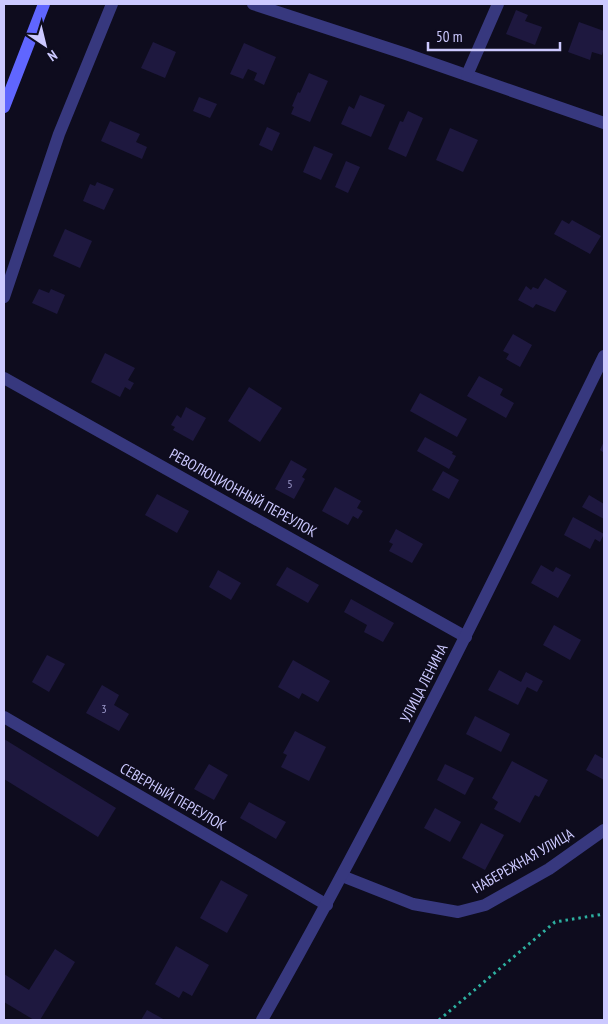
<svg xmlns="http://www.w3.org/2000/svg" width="608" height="1024" viewBox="0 0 608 1024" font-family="'PT Sans Narrow',sans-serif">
<rect width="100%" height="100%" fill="#0e0c1e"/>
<g fill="#1e183f">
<polygon points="516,10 528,15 525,21 542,27 535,45 506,34"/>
<polygon points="579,22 604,31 604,48 602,55 592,52 590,60 568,52"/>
<polygon points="153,42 176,52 165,78 141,68"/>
<polygon points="244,43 276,57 264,85 254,80 257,73 248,69 243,79 230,74"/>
<polygon points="309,73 328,81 310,122 291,114 294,107 292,106 298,92 300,93"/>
<polygon points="360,95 385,105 371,137 341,124 349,106 354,109"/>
<polygon points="199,97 217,104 210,118 193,111"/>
<polygon points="408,111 423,118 406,157 388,149 400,121 403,122"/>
<polygon points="110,121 140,134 136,142 147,147 142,159 101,141"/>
<polygon points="267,127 280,133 272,151 259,145"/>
<polygon points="450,128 478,140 463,172 436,160"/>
<polygon points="314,146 333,154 321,180 303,172"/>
<polygon points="346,161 360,167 348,193 335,187"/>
<polygon points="97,182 114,189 104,210 83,201 90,184 95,186"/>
<polygon points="562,220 569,224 572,220 601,236 590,254 554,234"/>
<polygon points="65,229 92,241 80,268 53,256"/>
<polygon points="545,278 567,291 555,312 536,304 533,308 518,300 526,286 531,290 533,287 538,289"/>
<polygon points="39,289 49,293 51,289 65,295 57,314 32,303"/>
<polygon points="513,334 532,345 520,367 506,359 509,354 503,351"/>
<polygon points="105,353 135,368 128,380 134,383 130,390 125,387 120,397 91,382"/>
<polygon points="479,376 503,389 500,395 514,403 506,418 467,396"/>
<polygon points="249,387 282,408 260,442 228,421"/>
<polygon points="420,393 467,419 457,437 410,411"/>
<polygon points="186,407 206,418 193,441 173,430 175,427 171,425 177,415 181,418"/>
<polygon points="425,437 453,452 452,454 456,456 449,469 417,451"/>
<polygon points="604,441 604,453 600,450"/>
<polygon points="291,460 307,469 302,477 305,479 294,499 275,489"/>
<polygon points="443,471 459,480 449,499 432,490"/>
<polygon points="335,487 361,501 357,508 363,511 358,519 353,516 348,525 322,511"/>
<polygon points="157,494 189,511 177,533 145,515"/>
<polygon points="589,495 604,504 604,519 582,507"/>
<polygon points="573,517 604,534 600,542 595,539 590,549 564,535"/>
<polygon points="396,529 423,544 412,563 389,551 393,544 389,542"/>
<polygon points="541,565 553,572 556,567 571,575 558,598 531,583"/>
<polygon points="287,567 319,585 308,603 276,585"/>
<polygon points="218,570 241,583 231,600 209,587"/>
<polygon points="351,599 394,623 383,642 364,632 367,625 344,612"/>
<polygon points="554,625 581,640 570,660 543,645"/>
<polygon points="47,655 65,664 49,692 32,682"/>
<polygon points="293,660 330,681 318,702 302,693 299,699 278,687"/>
<polygon points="499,670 521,682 526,672 543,681 537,692 527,687 518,705 488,690"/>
<polygon points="102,685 119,695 114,705 129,714 119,731 86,713"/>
<polygon points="475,716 510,734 501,752 466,734"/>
<polygon points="295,731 326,747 309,781 281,767 287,755 283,753"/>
<polygon points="4,739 116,808 98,837 4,779"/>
<polygon points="595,754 604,759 604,780 586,770"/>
<polygon points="512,761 548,780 539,797 535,795 520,823 494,809 498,802 492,798"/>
<polygon points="209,764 228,775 214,800 194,789"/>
<polygon points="445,764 474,778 465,795 437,780"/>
<polygon points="249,802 286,822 276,839 240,818"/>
<polygon points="435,808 461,822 450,842 424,828"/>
<polygon points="481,823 504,835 485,870 462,858"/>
<polygon points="221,880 248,895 227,933 200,918"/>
<polygon points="176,946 209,965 192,996 183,991 179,998 155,984"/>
<polygon points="55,949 75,962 40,1020 34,1020 4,1002 4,974 29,990"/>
<polygon points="147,1010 165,1020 141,1020"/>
</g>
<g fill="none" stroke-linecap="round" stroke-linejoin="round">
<polyline stroke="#2db0a0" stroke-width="3" stroke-dasharray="2.5 4" stroke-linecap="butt" points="439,1020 555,922 604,914"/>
<g stroke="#37387e" stroke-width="12">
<polyline points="253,4 406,54 604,123"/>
<polyline points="467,75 498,4"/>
<polyline points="4,297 59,134 112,4"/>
<polyline points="4,378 466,637"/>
<polyline points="4,717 327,905"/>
<polyline points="342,876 413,904 458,912 485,905 549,869 604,830"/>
<path d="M 262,1020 C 385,803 494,580 604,356"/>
</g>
<polyline stroke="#6066ff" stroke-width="12" points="4,107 44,4"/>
</g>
<g text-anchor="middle" stroke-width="4" stroke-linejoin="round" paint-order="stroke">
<g font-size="12" fill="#a09dcf">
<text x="290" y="488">5</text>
<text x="104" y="713">3</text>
</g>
<g font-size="15" fill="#ccc9ff" stroke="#0e0c1e">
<text transform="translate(243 493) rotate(29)" y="5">РЕВОЛЮЦИОННЫЙ ПЕРЕУЛОК</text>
<text transform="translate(424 683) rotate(-63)" y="5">УЛИЦА ЛЕНИНА</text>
<text transform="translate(173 797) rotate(30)" y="5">СЕВЕРНЫЙ ПЕРЕУЛОК</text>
<text transform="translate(523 861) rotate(-30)" y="5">НАБЕРЕЖНАЯ УЛИЦА</text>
</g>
</g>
<rect width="608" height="1024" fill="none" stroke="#ccc9ff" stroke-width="10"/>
<g transform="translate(45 45) rotate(145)" stroke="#0e0c1e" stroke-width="4" paint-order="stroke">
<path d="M0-4L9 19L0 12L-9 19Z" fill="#ccc9ff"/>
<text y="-8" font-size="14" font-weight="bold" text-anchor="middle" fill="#ccc9ff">N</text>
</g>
<path d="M428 42v8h132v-8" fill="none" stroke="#ccc9ff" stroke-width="2.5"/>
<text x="436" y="42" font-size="15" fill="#ccc9ff" stroke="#0e0c1e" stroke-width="4" paint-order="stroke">50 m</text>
</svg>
